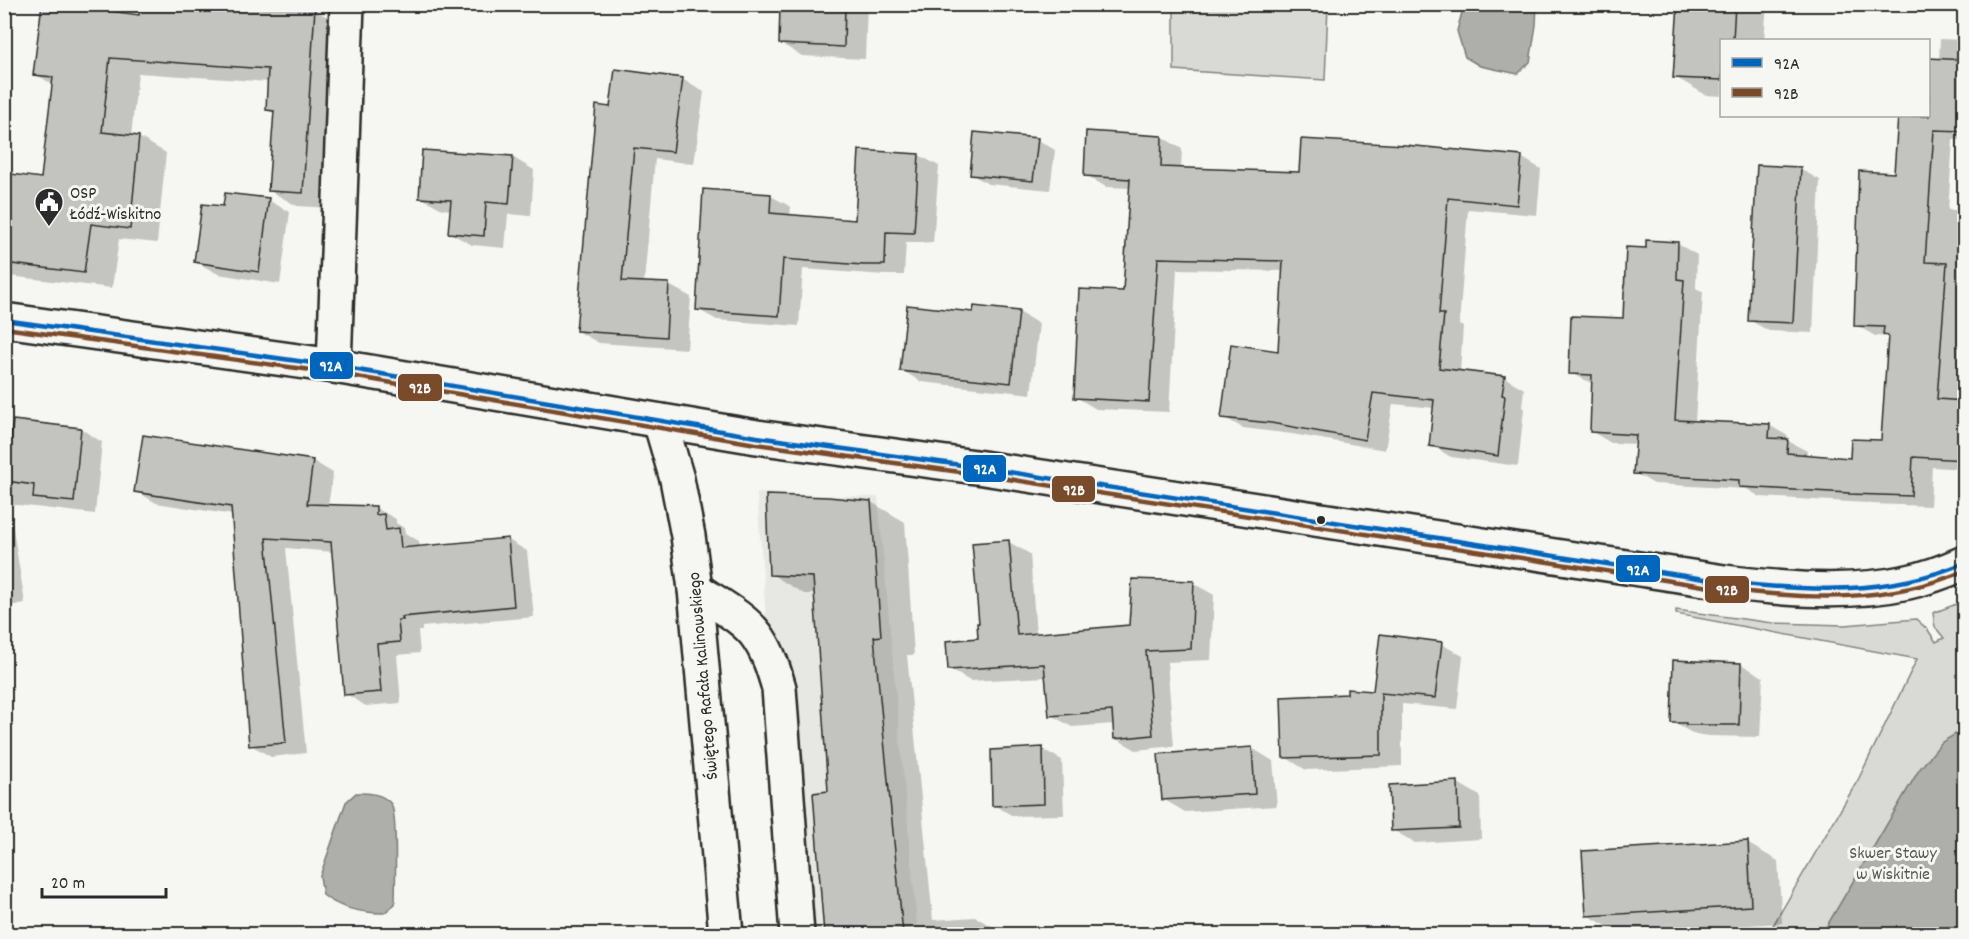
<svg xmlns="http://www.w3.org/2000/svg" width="1969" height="939" viewBox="0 0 1969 939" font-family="Dekko,sans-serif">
<rect width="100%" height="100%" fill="#f6f6f2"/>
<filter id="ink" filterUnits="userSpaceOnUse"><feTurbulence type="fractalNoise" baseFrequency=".0167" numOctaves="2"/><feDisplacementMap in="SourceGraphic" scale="12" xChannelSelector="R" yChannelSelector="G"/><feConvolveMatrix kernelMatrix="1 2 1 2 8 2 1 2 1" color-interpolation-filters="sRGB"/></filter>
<g filter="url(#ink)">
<polygon fill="#e7e7e3" points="757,493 878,497 918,934 789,934"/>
<g fill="#d9d9d5" stroke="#828280" stroke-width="1.5">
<polygon points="1174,5 1328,5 1325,80 1174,70"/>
<polygon points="1964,601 1964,934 1768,934 1858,780 1917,659 1676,614 1676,610 1773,623 1845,625 1916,619 1928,630 1936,642 1944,638 1935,627 1933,613"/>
</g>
<g fill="#aeaeab" stroke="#7a7a78" stroke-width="1.5">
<polygon points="1464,5 1537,5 1536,25 1530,62 1518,74 1480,66 1465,57 1457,31"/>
<polygon points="1964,729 1964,934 1822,934 1919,770 1942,742"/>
<path d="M 356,793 C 368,793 383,793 391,804 C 398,814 395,887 395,904 L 384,913 C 362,913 340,909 323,895 L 320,876 L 346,802 Z"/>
</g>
<g fill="#0003">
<polygon points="469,4 528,4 528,8"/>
<polygon points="782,4 867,4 865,59 802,56 780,43"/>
<polygon points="1679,4 1767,4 1764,40 1722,40 1722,96 1706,95 1675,77"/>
<polygon points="315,10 342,25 330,208 297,206 270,191 275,114 268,110 269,82 138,73 131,136 139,137 166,153 157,243 119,239 112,288 9,276 4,273 4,175 42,180 54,85 35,74 141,16"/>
<polygon points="1940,39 1964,40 1964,140 1953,140 1948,210 1964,210 1964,325 1962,325 1958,387 1964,388 1964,469 1932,467 1930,506 1870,504 1867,503 1760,497 1747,489 1654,484 1635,473 1636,444 1611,443 1591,431 1593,384 1571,373 1624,319 1647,249 1678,244 1697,255 1696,288 1703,292 1695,422 1769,425 1788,436 1788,441 1807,451 1806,456 1851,459 1882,442 1889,337 1875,336 1856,325 1895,175 1899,116 1928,116 1928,60 1939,60"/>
<polygon points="682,79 704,92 694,164 655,159 644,283 669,285 691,297 687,349 599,343 577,331 611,108"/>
<polygon points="1162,137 1182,149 1181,169 1301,174 1521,157 1541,169 1537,215 1468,209 1459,325 1463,327 1460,372 1504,377 1524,389 1522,407 1524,409 1518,466 1451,457 1431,445 1435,408 1393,404 1385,450 1292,434 1243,428 1223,417 1279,353 1284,271 1177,269 1169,412 1096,409 1076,397 1124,293 1131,188 1106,187 1086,175"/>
<polygon points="1038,140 1055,150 1050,190 988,184 971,174"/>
<polygon points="919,155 939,166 933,243 906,242 904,275 884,275 803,269 799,326 717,320 697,309 771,196 791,207 790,216 857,222"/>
<polygon points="512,157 534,170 531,216 508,214 505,248 472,245 450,233 451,210 442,209 420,197"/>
<polygon points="1800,169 1820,180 1813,333 1769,331 1749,320"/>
<polygon points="268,200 290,212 280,284 218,274 196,262 225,208"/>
<polygon points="1019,312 1039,324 1031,394 921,382 902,370 975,314"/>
<polygon points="81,429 102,442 95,514 9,504 25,603 4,607 4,469 9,468"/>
<polygon points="313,461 333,473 328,506 376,508 396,519 396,523 404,528 405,533 419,541 420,548 507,539 527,551 534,617 422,627 422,631 418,631 420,653 397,655 401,703 366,706 346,694 333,552 286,548 306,753 271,757 251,745 233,515 156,503 136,491"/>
<polygon points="871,502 905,522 914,655 907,655 933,920 975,917 1006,934 825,934 814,795 829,792 815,594 804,594 771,574"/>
<polygon points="1009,542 1030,554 1036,635 1130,627 1193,583 1214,595 1211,660 1167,662 1174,746 1136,750 1115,738 1114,724 1072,727 1051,715 1047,677 970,681 949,669 979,640 980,625"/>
<polygon points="1441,644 1463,656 1457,709 1402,704 1402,766 1306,770 1285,757 1349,695 1374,693"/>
<polygon points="1741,664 1763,677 1760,737 1709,736 1694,734 1672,722"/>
<polygon points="1252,748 1273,761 1277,806 1185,812 1163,799"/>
<polygon points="1042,749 1062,760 1064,815 1013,816 994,805"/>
<polygon points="1458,783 1480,796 1481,839 1415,843 1393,830"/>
<polygon points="1747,843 1778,861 1782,923 1619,933 1587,915"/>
<polygon points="592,930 599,934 554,934 553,931"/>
</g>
<g fill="#c3c3c0" stroke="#2b2b2b" stroke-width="1.5">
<polygon points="42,4 59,4 139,15 140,4 254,4 315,8 303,193 268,191 274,111 266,110 268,69 110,58 102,132 139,136 130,229 91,224 84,273 4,263 4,173 41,178 53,77 33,75"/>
<polygon points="780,4 845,4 844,47 779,44"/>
<polygon points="1678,4 1735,4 1733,40 1722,40 1722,80 1673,78"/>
<polygon points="1929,58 1965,60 1965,131 1934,130 1925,262 1947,263 1937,399 1965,401 1965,460 1913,457 1911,496 1849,494 1849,493 1739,487 1739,480 1633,474 1636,435 1590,432 1592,375 1569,374 1571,316 1623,318 1626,247 1646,248 1646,240 1678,242 1677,279 1684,280 1675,420 1770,424 1769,438 1788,439 1787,453 1850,458 1851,439 1881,440 1888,335 1883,334 1884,327 1854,326 1859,171 1894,173 1898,116 1929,116"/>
<polygon points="615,69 683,78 673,152 634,148 622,281 669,283 666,337 576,331 596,105 610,107"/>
<polygon points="1086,131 1162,136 1161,167 1299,172 1301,139 1405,145 1522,156 1517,205 1448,198 1439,314 1444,314 1439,368 1505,376 1502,395 1505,396 1498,456 1429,446 1434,400 1373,393 1365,440 1271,423 1221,418 1231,344 1278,351 1283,261 1158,258 1149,402 1074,398 1079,289 1123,291 1130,179 1084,176"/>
<polygon points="974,132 1038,138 1033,181 970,175"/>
<polygon points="422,150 513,156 509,204 486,202 484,236 448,233 451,200 419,198"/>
<polygon points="859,150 919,154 914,233 886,232 885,265 863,265 783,259 779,316 696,310 703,189 771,194 770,213 855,220"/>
<polygon points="1757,165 1801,167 1793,323 1748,321"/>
<polygon points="225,193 269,198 259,272 194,262 202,204 223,206"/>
<polygon points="907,305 973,312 974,306 1019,311 1011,383 900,371"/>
<polygon points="13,420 81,428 74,502 33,498 34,485 6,481"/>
<polygon points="143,435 313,460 307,504 376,506 376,515 384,514 386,530 399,528 401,548 508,538 514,606 402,617 403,620 398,620 400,642 377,644 381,692 344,695 331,542 266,538 286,743 249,746 231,507 134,492"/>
<polygon points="766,495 828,497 871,501 881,636 874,637 903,934 824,934 813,793 828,791 813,577 769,575"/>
<polygon points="1009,540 1017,635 1129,625 1132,579 1194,581 1191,649 1146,651 1153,735 1114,739 1112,711 1049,716 1044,664 948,670 946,641 978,638 977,623 979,623 972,543"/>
<polygon points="1380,634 1442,642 1435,698 1381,693 1381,755 1283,758 1281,697 1347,694 1347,689 1373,691"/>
<polygon points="1673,660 1741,663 1739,725 1686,725 1686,723 1671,723"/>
<polygon points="1043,747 1044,804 992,806 991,750"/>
<polygon points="1252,747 1255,794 1162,800 1158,754"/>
<polygon points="1458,781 1459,828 1391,831 1389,785"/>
<polygon points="1748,841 1751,906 1586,916 1582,851"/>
</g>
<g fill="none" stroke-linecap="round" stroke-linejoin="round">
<g stroke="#2b2b2b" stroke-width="38">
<g id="minor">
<path d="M 4,320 L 334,366 L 757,437 L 983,468 L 1724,582 C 1784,589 1848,595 1908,582 C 1927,578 1946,571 1964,563"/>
<polyline points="334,366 347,4"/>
<polyline points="660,421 677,479 688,536 695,589 726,934"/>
<path d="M 695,589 C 714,602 747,619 759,639 C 769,654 774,671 779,688 L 797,934"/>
</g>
</g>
<use href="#minor" stroke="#f6f6f2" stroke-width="33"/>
<g stroke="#f6f6f2" stroke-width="9">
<path id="bus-1" d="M 4,320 L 334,366 L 757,437 L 983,468 L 1724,582 C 1806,591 1887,596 1964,563"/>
</g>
<g stroke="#f6f6f2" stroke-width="9">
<path id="bus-2" d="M 4,328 L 333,373 L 756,444 L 982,475 L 1723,589 C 1805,599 1887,604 1964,571"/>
</g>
<use href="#bus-1" stroke="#0065bd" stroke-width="4.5"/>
<use href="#bus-2" stroke="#7a4b2a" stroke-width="4.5"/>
</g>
</g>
<defs>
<g id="civic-pin" transform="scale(1.5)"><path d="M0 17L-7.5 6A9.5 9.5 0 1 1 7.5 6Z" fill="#2b2b2b" stroke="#f6f6f2"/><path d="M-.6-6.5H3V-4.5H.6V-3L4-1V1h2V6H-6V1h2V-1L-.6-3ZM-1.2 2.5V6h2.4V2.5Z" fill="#fff"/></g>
</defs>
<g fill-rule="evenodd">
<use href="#civic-pin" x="49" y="202"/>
</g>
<circle fill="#2b2b2b" stroke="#f6f6f2" stroke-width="2" cx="1321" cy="520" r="5"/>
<g text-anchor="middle" stroke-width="6" stroke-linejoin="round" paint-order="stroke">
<g font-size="18" fill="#2b2b2b" stroke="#f6f6f2" text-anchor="start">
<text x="70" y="198">OSP<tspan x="70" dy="21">Łódź-Wiskitno</tspan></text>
</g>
<g font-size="18" fill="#2b2b2b" stroke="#f6f6f2">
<text transform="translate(702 676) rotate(-95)" y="6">Świętego Rafała Kalinowskiego</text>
</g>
<g font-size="18" fill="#565656" stroke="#f6f6f2">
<text x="1893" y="858">Skwer Stawy<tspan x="1893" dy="21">w Wiskitnie</tspan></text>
</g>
</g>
<g stroke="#f6f6f2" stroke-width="2">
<rect x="309" y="351" width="45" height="29" rx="6" fill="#0065bd"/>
<rect x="397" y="373" width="46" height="29" rx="6" fill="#7a4b2a"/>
<rect x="962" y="454" width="45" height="29" rx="6" fill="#0065bd"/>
<rect x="1051" y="475" width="45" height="28" rx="6" fill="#7a4b2a"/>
<rect x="1615" y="554" width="46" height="29" rx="6" fill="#0065bd"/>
<rect x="1704" y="575" width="46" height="29" rx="6" fill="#7a4b2a"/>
</g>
<g font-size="16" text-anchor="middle" font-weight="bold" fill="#fff">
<text x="331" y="371">92A</text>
<text x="420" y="393">92B</text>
<text x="985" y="474">92A</text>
<text x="1074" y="495">92B</text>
<text x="1638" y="575">92A</text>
<text x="1727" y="595">92B</text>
</g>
<rect width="1969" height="939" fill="none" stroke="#f6f6f2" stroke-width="24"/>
<rect x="12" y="12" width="1945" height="915" fill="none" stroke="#2b2b2b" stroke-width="2" filter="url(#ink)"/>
<rect x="1720" y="39" width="210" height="78" fill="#f6f6f2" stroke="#a5a5a2" stroke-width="1.5"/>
<rect x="1732" y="58" width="30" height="9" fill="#0065bd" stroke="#a5a5a2" stroke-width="1.5"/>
<text x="1774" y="69" font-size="18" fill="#2b2b2b">92A</text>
<rect x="1732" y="88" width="30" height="9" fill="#7a4b2a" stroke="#a5a5a2" stroke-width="1.5"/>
<text x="1774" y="99" font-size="18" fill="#2b2b2b">92B</text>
<path d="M42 888v9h124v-9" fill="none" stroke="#2b2b2b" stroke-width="3"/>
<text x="51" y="888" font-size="18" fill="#2b2b2b" stroke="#f6f6f2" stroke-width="4.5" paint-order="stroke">20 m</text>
</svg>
